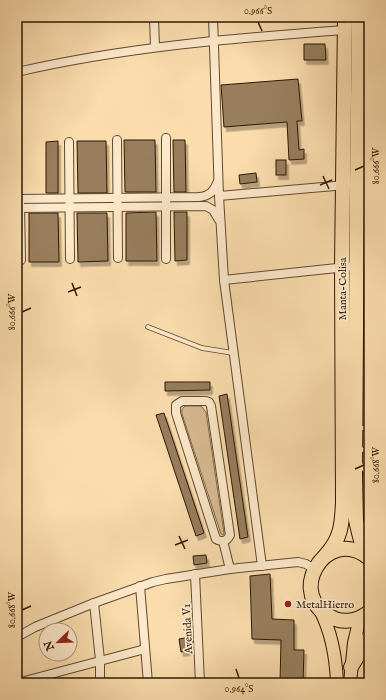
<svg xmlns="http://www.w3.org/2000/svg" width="386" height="700" viewBox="0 0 386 700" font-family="'IM FELL English',serif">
<defs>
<filter id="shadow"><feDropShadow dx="2.5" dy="4.5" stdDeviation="0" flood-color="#0004"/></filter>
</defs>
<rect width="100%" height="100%" fill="#fadcad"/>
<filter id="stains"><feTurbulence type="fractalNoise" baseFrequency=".005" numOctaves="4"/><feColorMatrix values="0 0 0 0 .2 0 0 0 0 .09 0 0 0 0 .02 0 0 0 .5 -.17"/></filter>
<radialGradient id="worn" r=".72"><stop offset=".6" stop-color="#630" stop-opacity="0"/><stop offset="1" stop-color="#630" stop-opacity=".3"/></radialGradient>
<polygon fill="#d7bb91" stroke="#826a4c" points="185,406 201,406 206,412 224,533 223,535 221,534 182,414 182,409"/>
<g fill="#987e5d" stroke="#2d1906" filter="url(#shadow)">
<polygon points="304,44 325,44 326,60 304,60"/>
<polygon points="298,79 302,121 297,121 299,150 304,149 304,159 289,160 287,122 224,127 221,85"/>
<polygon points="124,140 155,140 156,192 125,192"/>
<polygon points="173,140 185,140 186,192 174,192"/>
<polygon points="58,141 58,193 46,193 46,142"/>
<polygon points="77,141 106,141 107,193 78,193"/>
<rect x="276" y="160" width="10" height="15"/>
<polygon points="256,173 257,182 240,184 239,175"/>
<polygon points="156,212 157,261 126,261 126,213"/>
<polygon points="174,212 187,212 187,260 175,261"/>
<polygon points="29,213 58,213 59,262 29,262"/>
<polygon points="77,213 107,213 108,261 78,262"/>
<polygon points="165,382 210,382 210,390 165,391"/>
<polygon points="227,394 248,537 240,539 219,396"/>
<polygon points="164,413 204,533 196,536 156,415"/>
<polygon points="206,555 207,563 194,565 193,556"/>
<polygon points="270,574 272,619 294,620 294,650 304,650 303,683 280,683 281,640 252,639 250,576"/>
<polygon points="192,637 193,650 181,652 179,639"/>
</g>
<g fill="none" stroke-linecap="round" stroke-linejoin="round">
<g stroke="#604a30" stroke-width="5.5">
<g id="lane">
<polyline points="148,327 202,348 233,353"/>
<polyline points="357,428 369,428"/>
<polyline points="358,448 369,452"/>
<polyline points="359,462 369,477"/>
</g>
</g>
<g stroke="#604a30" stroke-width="10">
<g id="street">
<polyline points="154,17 155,47"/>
<polyline points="213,17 219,196 224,280 262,566"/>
<path d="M 17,72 C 125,47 235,38 345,30"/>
<polyline points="166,138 166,259"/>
<polyline points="117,140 118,258"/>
<polyline points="69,142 70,259"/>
<polyline points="219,196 346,185"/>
<path d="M 17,199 L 199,197 C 210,196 214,191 218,181"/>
<polyline points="20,203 21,260"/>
<polyline points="17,208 206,206 213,210 219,220"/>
<polyline points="357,211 369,211"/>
<polyline points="224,280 356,266"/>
<path d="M 182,401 L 206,401 L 209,402 L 211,406 L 230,535 C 227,541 222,543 216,539 L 176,413 L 176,405 Z"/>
<polyline points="223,541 230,569"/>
<polyline points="195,574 200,683"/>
<polyline points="140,586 148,683"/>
<polyline points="94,603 100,660 100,683"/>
<polyline points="17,637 35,627 94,603 153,582 166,579 230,569 298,562 306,564 314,569"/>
<polyline points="17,683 145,649"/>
</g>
</g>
<g stroke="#2d1906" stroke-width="14">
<g id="primary">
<path d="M 320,610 C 332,633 336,657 337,683"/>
<polyline points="350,683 354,643 360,618"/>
</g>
</g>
<g stroke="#2d1906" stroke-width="16">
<g id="highway">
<polyline points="359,17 357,184 355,476 356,520 359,533 365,555"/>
<path d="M 325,556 C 341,539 342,525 343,502 L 342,267 L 345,17"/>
<path d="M 369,558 C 326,523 282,598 335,619 C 346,623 360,620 369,612"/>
<polyline points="351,667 369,637"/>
</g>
</g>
<use href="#lane" stroke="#fce8ca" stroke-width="4"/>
<use href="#street" stroke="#fce8ca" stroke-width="8"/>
<use href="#primary" stroke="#fadcad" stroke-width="12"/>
<use href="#highway" stroke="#fadcad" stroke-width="14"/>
</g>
<path fill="none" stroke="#2d1906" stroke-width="1.5" d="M 258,22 L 262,31M 355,170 L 364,166M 323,176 L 329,189M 320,185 L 332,180M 72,283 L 77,296M 68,292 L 81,287M 22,312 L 31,308M 355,469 L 364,465M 179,536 L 185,549M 175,545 L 188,540M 22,610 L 31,606M 236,669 L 239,678"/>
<circle fill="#8f2418" stroke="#fce8ca" stroke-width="1.5" cx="288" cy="604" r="4"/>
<g text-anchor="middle" stroke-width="3.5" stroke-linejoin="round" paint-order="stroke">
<g font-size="11" fill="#2d1906" stroke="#fce8ca">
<text transform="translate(342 289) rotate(-90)" y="4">Manta-Colisa</text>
<text transform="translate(187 629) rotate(-93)" y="4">Avenida V1</text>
</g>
<g font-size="11" fill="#2d1906" stroke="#fce8ca" text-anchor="start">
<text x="296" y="608">MetalHierro</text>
</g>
</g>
<rect width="386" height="700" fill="none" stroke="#fadcad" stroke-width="44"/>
<g transform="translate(58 642) rotate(247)"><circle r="19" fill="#fce8ca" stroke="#a9957c"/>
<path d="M0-3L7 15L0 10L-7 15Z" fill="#8f2418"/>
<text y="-6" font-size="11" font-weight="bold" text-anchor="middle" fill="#2d1906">N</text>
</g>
<rect x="22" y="22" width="342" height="656" fill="none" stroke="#2d1906" stroke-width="1.5"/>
<g font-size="10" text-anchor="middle" fill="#2d1906">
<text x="258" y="14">0.966°S</text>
<text transform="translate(375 166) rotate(-90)" y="4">80.666°W</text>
<text transform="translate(11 312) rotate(-90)" y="4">80.666°W</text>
<text transform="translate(375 465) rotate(-90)" y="4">80.668°W</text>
<text transform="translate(11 610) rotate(-90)" y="4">80.668°W</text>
<text x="239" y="692">0.964°S</text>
</g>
<rect width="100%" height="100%" filter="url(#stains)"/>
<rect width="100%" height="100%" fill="url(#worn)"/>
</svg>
